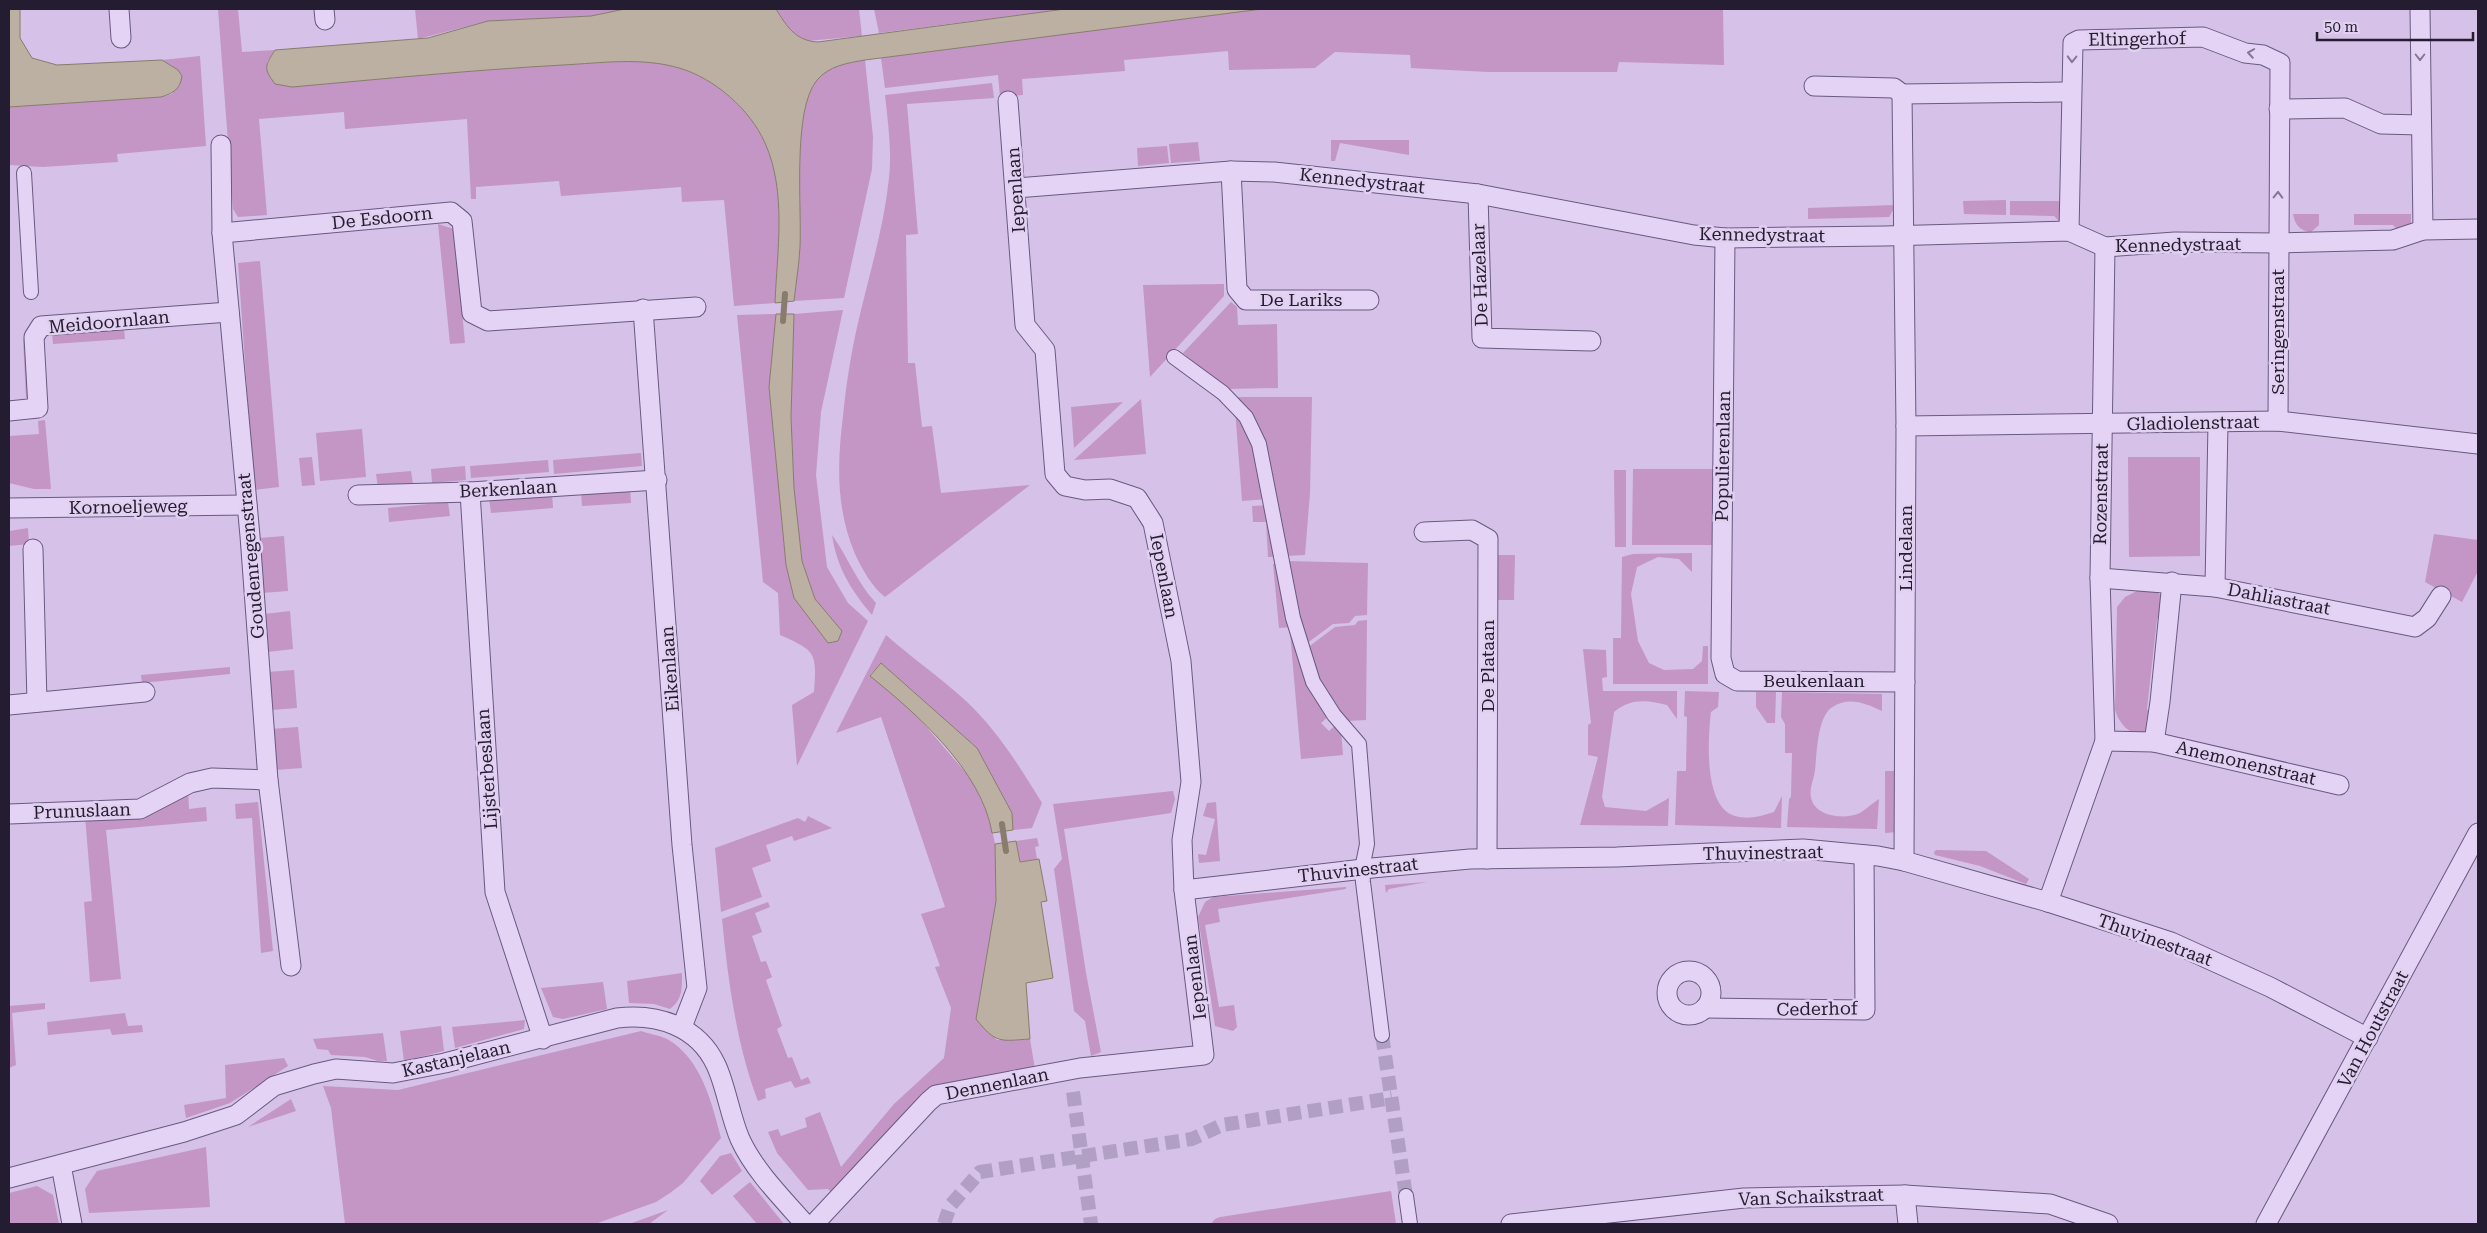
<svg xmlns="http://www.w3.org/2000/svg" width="2487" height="1233" viewBox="0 0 2487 1233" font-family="'Roboto Serif',serif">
<rect width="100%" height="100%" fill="#d6c1e9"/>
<g fill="#c396c5">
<path d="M 218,9 L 238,9 L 242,52 L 275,50 L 267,62 L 275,84 L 292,87 C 382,79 472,70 563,65 C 601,63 641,57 679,68 C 714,78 750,109 765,143 C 787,192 777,251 775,303 L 734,306 L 724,200 L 682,202 L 681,187 L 561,196 L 559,181 L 476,187 L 476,199 L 471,199 L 467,119 L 345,129 L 344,112 L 259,119 L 267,215 L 238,217 L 233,209 Z"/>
<polygon points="415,9 625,9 591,16 488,21 418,39"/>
<path d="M 776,9 L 859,9 L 862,36 L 807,41 C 792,35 784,22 776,9 Z"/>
<polygon points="874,9 1065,9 879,33"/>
<polygon points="1258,9 1723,9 1724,65 1619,62 1617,72 1488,72 1411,68 1410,55 1335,52 1315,68 1229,70 1228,51 1124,60 1125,71 1022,79 1023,95 1000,97 998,75 885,88 881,58"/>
<polygon points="200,56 206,146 117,154 118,162 43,167 9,165 9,107 161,97 172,94 182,76 178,70 162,60"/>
<path d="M 865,60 L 873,137 L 872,169 L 844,298 L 794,301 C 796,283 799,265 800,247 C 802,209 792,110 817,80 C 829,66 847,63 865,60 Z"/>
<path d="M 992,83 L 994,98 L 907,104 L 918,234 L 906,235 L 908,363 L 915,363 L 922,427 L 932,426 L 941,493 L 1030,485 L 885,597 C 872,587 862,569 855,554 C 836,509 837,464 843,416 C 846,385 851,353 858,323 C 869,275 884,227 889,178 C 892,151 888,123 885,95 Z"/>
<polygon points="1331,140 1409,140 1409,155 1340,143 1335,161 1331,161"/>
<polygon points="1198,142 1200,161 1171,163 1169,144"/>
<polygon points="1167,146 1169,163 1138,166 1137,148"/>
<polygon points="2006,200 2006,215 1964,214 1963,201"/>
<polygon points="2010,201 2062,201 2061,223 2054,216 2010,215"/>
<polygon points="1896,205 1889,217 1808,219 1808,208"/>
<path d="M 2293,214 L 2319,214 L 2319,225 L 2311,232 C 2300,231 2295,225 2293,214 Z"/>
<polygon points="2354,214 2411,214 2411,228 2400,232 2393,225 2354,225"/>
<polygon points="438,224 454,229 465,343 450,344"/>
<polygon points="260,261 279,487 254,490 238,263"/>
<polygon points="1224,284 1224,296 1150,377 1143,285"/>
<polygon points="1231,302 1237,307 1238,325 1277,324 1278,388 1226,389 1183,353"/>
<path d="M 843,310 L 821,412 L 816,475 L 827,567 L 848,603 L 868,621 L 797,766 L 792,705 L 814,692 C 817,652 816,651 780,635 L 778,593 L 763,582 L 737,315 L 776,314 L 769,387 L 786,565 L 794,598 L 828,643 L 841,631 L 815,599 L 802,561 L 794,488 L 791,416 L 794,314 Z"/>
<polygon points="124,329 125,339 53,344 52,334"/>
<polygon points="32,338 35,395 26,398 23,339"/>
<polygon points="1232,397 1312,397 1310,493 1305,555 1286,556 1262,442"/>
<polygon points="1141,399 1146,454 1074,460"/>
<polygon points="1123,402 1074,448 1071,407"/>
<polygon points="1235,409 1254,447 1268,499 1242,501"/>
<polygon points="45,420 51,489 34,489 9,483 9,436 39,434 38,421"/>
<polygon points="362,429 366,477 320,481 316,433"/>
<polygon points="641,453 642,466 554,474 553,460"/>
<polygon points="312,457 315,485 302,486 299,458"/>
<polygon points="2128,457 2200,457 2200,556 2129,557"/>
<polygon points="548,460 549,472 471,478 470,466"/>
<polygon points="465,466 466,480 432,483 431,469"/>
<polygon points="1633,469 1716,469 1714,545 1632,545"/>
<polygon points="1614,470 1626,470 1626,547 1615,547"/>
<polygon points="411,471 413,484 378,487 376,474"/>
<polygon points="630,488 631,503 582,506 581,492"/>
<polygon points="552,493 553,508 491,513 489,498"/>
<polygon points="448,502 450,516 389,522 388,508"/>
<polygon points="1270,505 1273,557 1268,557 1266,522 1253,522 1252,506"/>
<polygon points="28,528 29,544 9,546 9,531"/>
<polygon points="2434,534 2478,540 2478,571 2462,602 2425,582"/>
<path d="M 832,535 C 848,557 857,583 876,603 L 872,615 C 851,590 837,568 832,535 Z"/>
<polygon points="284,536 288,591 262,593 259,538"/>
<polygon points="1692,553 1692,572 1679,559 1658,557 1637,567 1631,594 1638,641 1649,663 1664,670 1693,669 1702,661 1703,646 1708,646 1708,684 1613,684 1613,638 1621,638 1622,557 1633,554"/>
<polygon points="1498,555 1515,555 1514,600 1498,600"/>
<polygon points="1286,561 1368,563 1367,615 1355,616 1349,623 1333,624 1306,644"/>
<polygon points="1273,564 1278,564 1293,627 1279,628"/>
<path d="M 2141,589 L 2157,591 L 2162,598 L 2164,616 L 2157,619 L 2147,709 L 2153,719 C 2144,747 2120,730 2115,709 L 2117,607 L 2125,597 Z"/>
<polygon points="290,611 293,649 268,652 264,614"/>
<polygon points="1367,620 1366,720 1347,721 1320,687 1307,648 1335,627 1355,625 1358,621"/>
<polygon points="1294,631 1329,716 1321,723 1329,731 1337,724 1341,730 1343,755 1301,759 1290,632"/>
<path d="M 886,635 C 912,658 941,678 966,701 C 997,730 1020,767 1042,803 L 1032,828 L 1013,830 L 1012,813 L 977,748 L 881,663 L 870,675 L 912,710 L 972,780 L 990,819 L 995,844 L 996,901 L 976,1019 L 997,1040 L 1030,1039 L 1035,1069 L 929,1089 L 921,1094 L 833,1194 L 828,1189 L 808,1190 L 777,1153 L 768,1132 L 778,1129 L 781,1136 L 807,1127 L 805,1118 L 820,1112 L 841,1167 L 894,1104 L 944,1058 L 951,1008 L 935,967 L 940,966 L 921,914 L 945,907 L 881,717 L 836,733 Z"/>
<path d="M 1583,649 L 1606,650 L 1607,677 L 1602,678 L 1603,691 L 1677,691 L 1677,719 L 1667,705 C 1646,700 1631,698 1614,712 L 1602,797 L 1605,807 L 1646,811 L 1669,798 L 1668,826 L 1580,825 L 1598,757 L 1588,755 L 1588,725 L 1591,723 Z"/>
<polygon points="230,667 230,674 142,683 141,675"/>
<polygon points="294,670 297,708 271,710 268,672"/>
<path d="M 1685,691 L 1719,692 L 1718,707 L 1711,712 C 1708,737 1703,807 1735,816 C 1749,820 1761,816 1774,812 L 1782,796 L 1781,828 L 1675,825 L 1677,771 L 1686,771 L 1687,717 L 1684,716 Z"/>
<polygon points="1756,692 1776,692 1775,723 1767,723 1756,707"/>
<path d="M 1782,692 L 1882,694 L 1882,711 C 1865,703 1848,696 1831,708 C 1817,719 1817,754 1815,770 C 1814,779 1809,789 1811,797 C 1814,817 1845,820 1860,813 C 1866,809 1873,803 1879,799 L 1877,829 L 1787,827 L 1789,799 L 1791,797 L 1792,753 L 1785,753 L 1785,724 L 1781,717 Z"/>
<polygon points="298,727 302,768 275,770 271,729"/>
<polygon points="1885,771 1895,771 1899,775 1898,832 1885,833"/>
<polygon points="188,791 189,809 206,807 207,821 106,830 121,979 90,982 84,902 92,901 85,816"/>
<polygon points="1173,791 1175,799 1171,813 1064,829 1086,973 1101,1052 1091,1056 1085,1021 1074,1011 1054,869 1062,859 1053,804"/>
<polygon points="258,802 273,951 261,953 252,818 236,819 235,804"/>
<polygon points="1216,802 1220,861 1199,863 1198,854 1206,855 1215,819 1203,816 1207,803"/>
<polygon points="808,816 832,828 794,841 792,836 766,845 771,861 752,868 762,897 721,912 715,848 798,818 805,822"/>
<polygon points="1037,838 1039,846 1035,847 1037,859 1020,862 1016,841"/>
<polygon points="1936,850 1986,851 2029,879 2026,884 1980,866 1935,855 1934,852"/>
<polygon points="1427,882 1389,889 1386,893 1385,885"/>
<polygon points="1346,887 1346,889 1218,909 1220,922 1205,925 1219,1007 1234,1005 1237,1027 1233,1031 1215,1026 1198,917 1205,902 1213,897"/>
<path d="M 768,902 L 770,907 L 755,913 L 762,932 L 752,936 L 761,962 L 766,961 L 772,977 L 766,980 L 782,1026 L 777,1029 L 788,1058 L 792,1057 L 801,1080 L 808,1077 L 811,1083 L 795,1088 L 791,1081 L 765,1089 L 766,1098 L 758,1101 C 736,1043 728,980 722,919 Z"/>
<path d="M 682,973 C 682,988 683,999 670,1009 L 654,1004 L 629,1003 L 627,981 Z"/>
<polygon points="603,982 607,1009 563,1019 553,1017 541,988"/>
<polygon points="45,1003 45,1009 12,1013 16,1065 9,1068 9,1006"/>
<polygon points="125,1013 128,1026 142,1025 143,1032 112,1035 110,1029 48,1035 47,1022"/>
<polygon points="525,1020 524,1029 455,1048 452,1027"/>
<polygon points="441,1026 444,1051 404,1061 400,1031"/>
<path d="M 641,1031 C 649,1034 659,1035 667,1039 C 701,1058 712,1103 721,1138 L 683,1183 L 670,1193 L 656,1202 L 595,1224 L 345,1224 L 331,1108 L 323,1086 L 398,1090 Z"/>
<polygon points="383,1033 387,1061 378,1061 365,1057 331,1055 328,1050 317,1049 313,1039"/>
<polygon points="284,1058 288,1066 230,1103 186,1118 184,1105 226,1098 225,1065"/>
<polygon points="291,1099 296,1111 248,1127"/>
<polygon points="206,1147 210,1207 89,1213 85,1189 97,1171"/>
<polygon points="731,1153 742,1171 712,1195 700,1181 720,1156"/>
<polygon points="750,1182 784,1224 757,1224 733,1196"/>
<polygon points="37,1186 53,1195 59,1224 9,1224 9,1193"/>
<polygon points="1391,1191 1396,1224 1211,1224 1215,1219 1220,1217"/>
<polygon points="668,1210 649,1224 629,1224"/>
</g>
<g fill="#bcb0a3" stroke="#887c6c">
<path d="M 9,9 L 20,9 L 20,38 L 32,58 L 57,65 L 162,60 L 178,70 L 182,76 C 180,90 173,93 161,97 L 9,107 Z"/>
<path d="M 625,9 L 776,9 C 787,27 796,41 818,42 L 1065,9 L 1262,9 L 865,60 C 847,63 829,66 817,80 C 792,110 802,209 800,247 C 799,265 796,283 794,301 L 775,303 C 777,251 787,192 765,143 C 750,109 714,78 679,68 C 642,57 601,63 563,65 C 472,70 382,79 292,87 L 275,84 C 263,68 265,66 275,50 L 428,38 L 488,21 L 591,16 Z"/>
<polygon points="776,314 794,314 791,417 794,488 802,561 815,599 842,631 838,641 828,643 794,598 786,565 769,387"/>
<path d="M 881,663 L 977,748 L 1012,813 L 1013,830 L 992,833 C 982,771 916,713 870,676 Z"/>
<path d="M 1016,841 L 1020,862 L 1039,859 L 1047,901 L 1041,902 L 1053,978 L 1026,983 L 1030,1039 C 1000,1041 996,1044 976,1019 L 996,901 L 995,844 Z"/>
</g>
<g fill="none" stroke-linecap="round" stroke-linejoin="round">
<g stroke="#887c6c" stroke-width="6">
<polyline points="783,321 785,294"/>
<polyline points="1002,824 1006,851"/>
</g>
<g stroke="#b2a0c4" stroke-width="14" stroke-dasharray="14 7" stroke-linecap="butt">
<polyline points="1382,1035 1406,1196"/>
<polyline points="1073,1092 1091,1224"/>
<polyline points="944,1224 950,1206 980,1172 1192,1139 1222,1125 1392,1098"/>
</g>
<g stroke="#685a80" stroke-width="16">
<g id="pedestrian">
<polyline points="24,173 31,292"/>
<polyline points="1174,357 1223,393 1246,417 1259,444 1293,618 1313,682 1334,715 1359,744 1367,844 1362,869 1363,882 1382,1035"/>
<polyline points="1406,1196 1410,1224"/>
</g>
</g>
<g stroke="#685a80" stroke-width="21">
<g id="minor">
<polyline points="119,9 121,38"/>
<polyline points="324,9 325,20"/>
<polyline points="2420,9 2423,230"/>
<polyline points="1814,86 1894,88 1902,94 1906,426 1904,861"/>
<polyline points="1902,94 2063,92"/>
<polyline points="2279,109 2345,108 2381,124 2421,125"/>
<polyline points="221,145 222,233 250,536 268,780 291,966"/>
<polyline points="1231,171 1237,289 1246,300 1369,300"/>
<polyline points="1016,188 1231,171 1274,172 1478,194 1694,235 1725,238 1885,236 2069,231 2105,247 2175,242 2278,243 2393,240 2423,230 2478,229"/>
<polyline points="1478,194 1482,338 1591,341"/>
<polyline points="2069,231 2073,43 2079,40 2203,37 2245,53 2263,55 2280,63 2278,421"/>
<polyline points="222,233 451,212 462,221 472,313 488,321 696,307"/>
<polyline points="1725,238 1721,658 1725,674 1737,681 1905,682"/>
<polyline points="2105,247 2100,578 2105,741 2154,742 2160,702 2172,582"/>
<polyline points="643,309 682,845 697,988 682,1027"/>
<polyline points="9,411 38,408 34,337 41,326 229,312"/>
<polyline points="1906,426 2278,421 2478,444"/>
<polyline points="470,492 495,892 543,1039"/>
<polyline points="358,495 470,492 657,480"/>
<polyline points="9,508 247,505"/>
<polyline points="1424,532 1472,530 1488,539 1487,859"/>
<polyline points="33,549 37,702"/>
<polyline points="2100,578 2215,587 2415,627 2427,618 2441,596"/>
<polyline points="2215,587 2218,423"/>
<polyline points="9,705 145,692"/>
<polyline points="2154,742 2339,785"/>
<polyline points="9,814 140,809 190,783 212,778 268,780"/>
<polyline points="1184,890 1372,868 1470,859 1617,857 1803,849 1878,856 1904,861 2048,902 2171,942 2270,987 2368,1038"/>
<polyline points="2048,902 2105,741"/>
<circle cx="1689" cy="993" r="22"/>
<polyline points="1705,1008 1865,1010 1864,855"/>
<polyline points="61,1165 72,1224"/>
<path d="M 9,1178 L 184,1132 L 236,1115 L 274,1086 L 314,1074 L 336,1069 L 393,1073 L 445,1063 L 617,1018 C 657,1013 698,1026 716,1065 C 726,1086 730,1116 740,1139 C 754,1170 782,1198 805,1224"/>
<polyline points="1905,1195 1908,1224"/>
<polyline points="814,1224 928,1102 936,1095 1080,1068 1204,1055 1184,890 1182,840 1191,782 1181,661 1153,523 1137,498 1110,489 1085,490 1065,486 1055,474 1045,350 1025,325 1008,101"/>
<polyline points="1511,1224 1744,1198 1905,1195 2050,1204 2108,1224"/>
<polyline points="2266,1224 2478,833"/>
</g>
</g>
<use href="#pedestrian" stroke="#e5d3f5" stroke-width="14"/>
<use href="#minor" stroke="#e5d3f5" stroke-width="19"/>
</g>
<defs><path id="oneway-chevron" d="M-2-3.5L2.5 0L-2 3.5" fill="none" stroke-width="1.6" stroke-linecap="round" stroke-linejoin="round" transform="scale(1.25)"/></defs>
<g stroke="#847894">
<use href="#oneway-chevron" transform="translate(2251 53) rotate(-171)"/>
<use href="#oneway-chevron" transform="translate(2420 57) rotate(90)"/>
<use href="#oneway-chevron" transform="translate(2072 59) rotate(91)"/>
<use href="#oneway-chevron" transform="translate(2278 195) rotate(-89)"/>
</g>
<g text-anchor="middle" stroke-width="5" stroke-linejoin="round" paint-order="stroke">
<g font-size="18" fill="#241d32" stroke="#e2d0f1">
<text transform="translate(2137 39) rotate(-1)" y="6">Eltingerhof</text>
<text transform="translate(1362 181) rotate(6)" y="6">Kennedystraat</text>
<text transform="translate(1016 190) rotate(-94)" y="6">Iepenlaan</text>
<text transform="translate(382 218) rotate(-6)" y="6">De Esdoorn</text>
<text transform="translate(1762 235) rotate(1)" y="6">Kennedystraat</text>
<text transform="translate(2178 245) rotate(-1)" y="6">Kennedystraat</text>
<text transform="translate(1480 275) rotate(-92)" y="6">De Hazelaar</text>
<text x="1301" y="306">De Lariks</text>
<text transform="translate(109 322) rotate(-5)" y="6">Meidoornlaan</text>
<text transform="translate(2278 332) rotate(-90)" y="6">Seringenstraat</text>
<text transform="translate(2193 423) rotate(-1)" y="6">Gladiolenstraat</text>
<text transform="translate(1723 456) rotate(-89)" y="6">Populierenlaan</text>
<text transform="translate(508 489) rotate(-3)" y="6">Berkenlaan</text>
<text transform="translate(2101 494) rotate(-89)" y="6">Rozenstraat</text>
<text transform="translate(128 507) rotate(-1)" y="6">Kornoeljeweg</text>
<text transform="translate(1906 548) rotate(-90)" y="6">Lindelaan</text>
<text transform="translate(251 556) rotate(-95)" y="6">Goudenregenstraat</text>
<text transform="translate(1164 576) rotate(79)" y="6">Iepenlaan</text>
<text transform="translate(2279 599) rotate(11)" y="6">Dahliastraat</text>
<text transform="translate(1488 666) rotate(-90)" y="6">De Plataan</text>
<text transform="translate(670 669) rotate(-94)" y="6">Eikenlaan</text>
<text x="1814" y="687">Beukenlaan</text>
<text transform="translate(2246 763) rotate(13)" y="6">Anemonenstraat</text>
<text transform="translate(487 769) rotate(-94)" y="6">Lijsterbeslaan</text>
<text transform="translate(82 811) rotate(-2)" y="6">Prunuslaan</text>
<text transform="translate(1763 853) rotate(-1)" y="6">Thuvinestraat</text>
<text transform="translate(1358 870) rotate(-6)" y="6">Thuvinestraat</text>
<text transform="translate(2155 940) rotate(20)" y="6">Thuvinestraat</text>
<text transform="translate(1195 977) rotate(-97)" y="6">Iepenlaan</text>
<text transform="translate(1817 1009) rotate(-1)" y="6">Cederhof</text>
<text transform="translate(2373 1029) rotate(-62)" y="6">Van Houtstraat</text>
<text transform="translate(456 1059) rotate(-13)" y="6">Kastanjelaan</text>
<text transform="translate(997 1084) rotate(-11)" y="6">Dennenlaan</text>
<text transform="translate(1811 1197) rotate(-2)" y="6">Van Schaikstraat</text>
</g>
</g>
<rect width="2487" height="1233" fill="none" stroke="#241d32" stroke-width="20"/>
<path d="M2317 32v8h156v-8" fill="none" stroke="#241d32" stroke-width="2.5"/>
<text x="2324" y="32" font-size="15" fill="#241d32" stroke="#e2d0f1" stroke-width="4" paint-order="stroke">50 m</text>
</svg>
